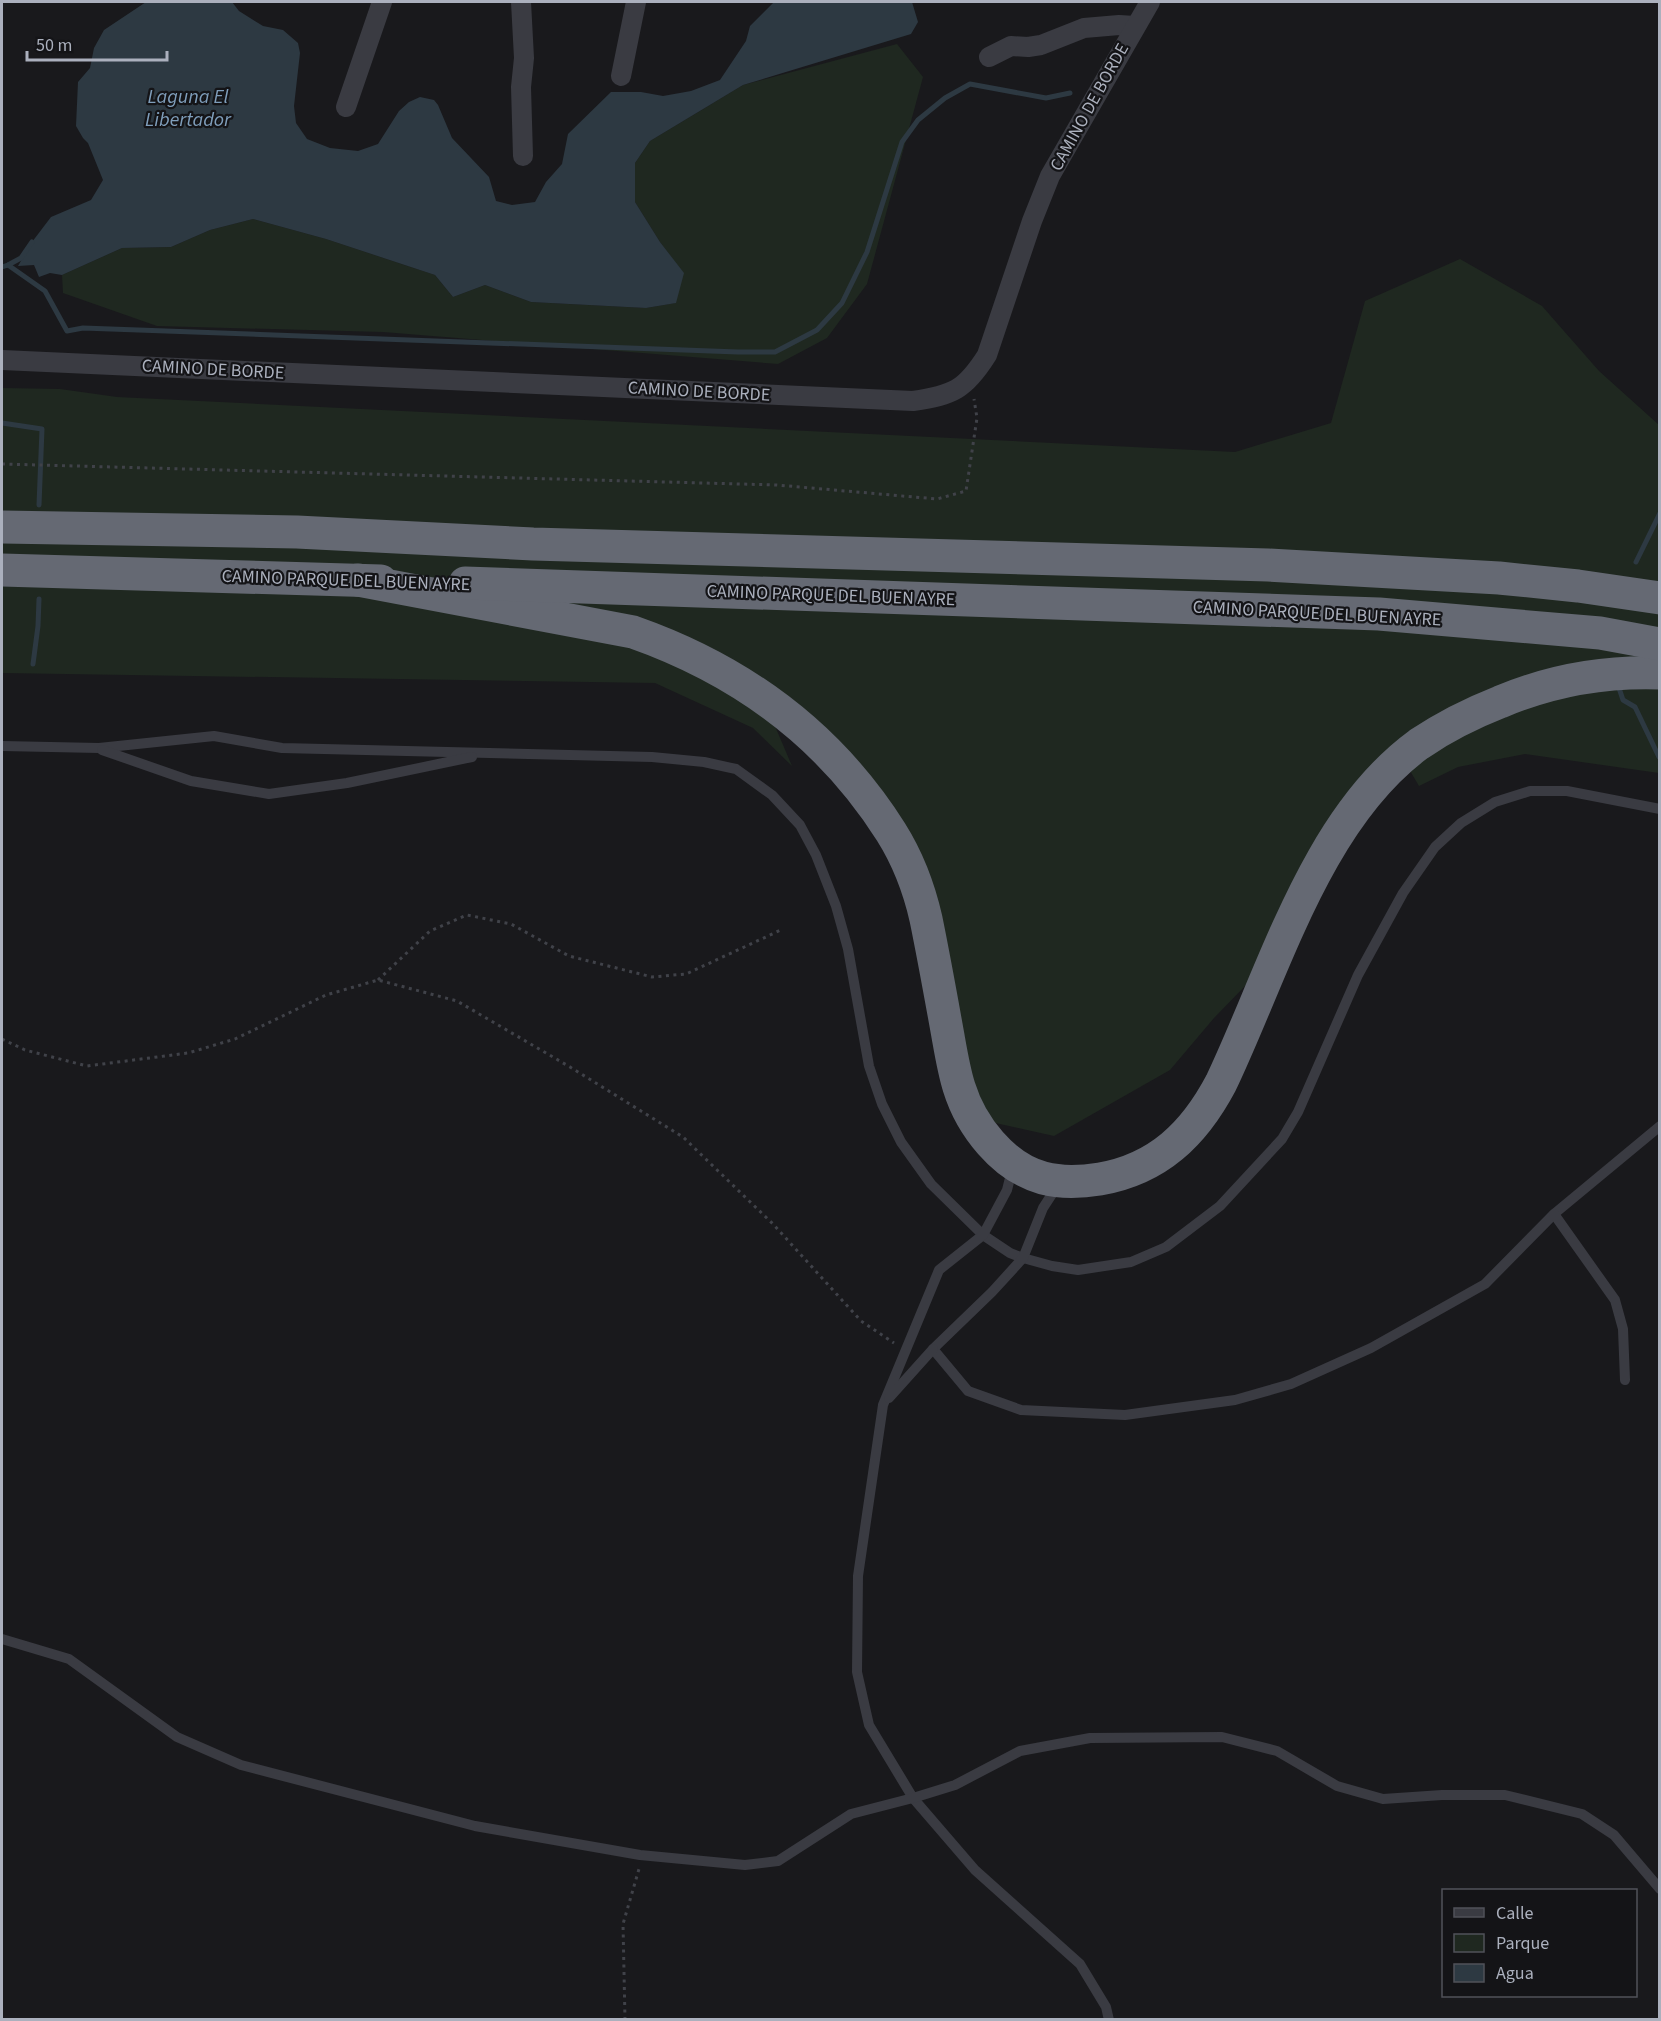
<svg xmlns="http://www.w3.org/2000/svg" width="1661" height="2021" viewBox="0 0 1661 2021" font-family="'Source Sans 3',sans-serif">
<rect width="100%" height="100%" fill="#19191c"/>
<g fill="#1f2820">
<polygon points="897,44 923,77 867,284 827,338 778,364 383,332 157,326 63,293 62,275 122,248 171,247 210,230 253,219 326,239 435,275 453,297 485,285 531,302 646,308 675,303 683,273 660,242 635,202 635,163 650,141 743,85"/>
<polygon points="1460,259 1542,306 1599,371 1659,425 1659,773 1525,754 1458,767 1419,786 1403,759 1277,953 1214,1018 1170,1070 1054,1136 973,1118 912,874 763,698 792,766 753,728 655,683 2,673 2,388 60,389 117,397 1235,452 1331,423 1365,301"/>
</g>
<polygon fill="#2d3942" points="146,2 232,2 239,11 263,26 283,30 298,43 300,53 294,106 296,123 307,139 330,148 358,151 378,144 399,111 409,102 420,97 434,100 438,105 452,138 489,177 496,201 512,205 535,202 546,182 562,164 568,134 611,92 641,92 663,96 691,91 720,80 746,41 750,26 774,2 912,2 918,22 911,34 743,85 650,141 635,163 635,202 660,242 684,273 676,303 646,308 531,302 485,285 453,297 435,275 326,239 253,219 210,230 171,247 122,248 62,275 50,273 39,277 34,265 18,266 32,242 51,217 91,200 103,180 88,143 83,138 76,126 78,82 90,68 94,48 104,30"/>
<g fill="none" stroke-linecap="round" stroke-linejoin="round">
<g stroke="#2d3942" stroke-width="5">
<polyline points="8,265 21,258 32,242"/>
<polyline points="2,267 8,265 45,291 67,331 83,328 738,352 775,352 817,330 842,303 867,252 902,142 918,120 945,98 970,84 1046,98 1070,93"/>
<polyline points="2,423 42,429 39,505"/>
<polyline points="1636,562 1660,513"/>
<polyline points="33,664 38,626 39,599"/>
<polyline points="1619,688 1623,700 1635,707 1659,757"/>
</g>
<g stroke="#404249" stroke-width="3" stroke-dasharray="3 4.5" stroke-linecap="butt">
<polyline points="2,464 777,485 937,499 966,491 977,418 974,399"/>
<polyline points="378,980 430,931 467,915 511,924 569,956 652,977 686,974 783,929"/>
<polyline points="2,1039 25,1050 87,1066 188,1053 235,1039 326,995 378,980 457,1001 570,1067 683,1137 773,1224 861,1321 894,1343"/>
<polyline points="625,2020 623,1924 639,1869"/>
</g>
<g stroke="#3a3b42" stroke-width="10">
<polyline points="2,746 99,748 214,736 282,748 652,757 704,762 736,769 772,795 800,825 816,855 836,906 848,949 869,1066 882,1104 901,1142 931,1184 983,1235 1010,1253 1023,1258 1052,1266 1078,1270 1131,1262 1166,1247 1220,1206 1282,1139 1298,1112 1358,975 1403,893 1435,847 1461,823 1495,802 1530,791 1567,791 1660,809"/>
<polyline points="102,750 191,781 269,794 347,783 472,757"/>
<polyline points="1007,1168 1010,1178 1007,1190 983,1235 939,1270 883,1405 858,1576 857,1672 869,1725 913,1798 975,1870 1080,1964 1106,2007 1109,2020"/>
<polyline points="1059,1188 1054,1191 1043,1208 1023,1258 992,1292 933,1349 968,1391 1021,1410 1125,1415 1235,1400 1291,1384 1371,1348 1485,1284 1554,1214 1660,1126"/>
<polyline points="1554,1214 1615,1300 1623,1329 1625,1380"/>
<polyline points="889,1398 933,1349"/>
<polyline points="2,1639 69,1659 177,1737 241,1765 475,1826 640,1855 745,1865 778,1861 851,1814 913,1798 955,1785 1020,1751 1090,1738 1222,1737 1277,1751 1337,1786 1383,1799 1442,1795 1505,1795 1582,1814 1614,1835 1660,1889"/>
</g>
<g stroke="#3a3b42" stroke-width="20">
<polyline points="521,2 524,58 521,87 523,156"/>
<polyline points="989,57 1011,46 1028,47 1041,45 1084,28 1119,25 1135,26"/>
<polyline points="621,76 636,2"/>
<polyline points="346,107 382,2"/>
<path d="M 2,360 L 913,401 C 953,395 965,390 987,355 L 1032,221 L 1050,176 L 1150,2"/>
</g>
<g stroke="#656973" stroke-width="33">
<polyline points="2,527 297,532 533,544 1268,565 1499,578 1578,586 1660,598"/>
<polyline points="2,570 381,581"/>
<path d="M 358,580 L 633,632 C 741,670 829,734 891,832 C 908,859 919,888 926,919 C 934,958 941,997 948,1036 C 951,1053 954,1071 959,1087 C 971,1126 1003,1167 1043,1178 C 1062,1183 1081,1182 1100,1179 C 1158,1169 1194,1134 1221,1083 C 1274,972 1316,819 1419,744 C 1444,727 1472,713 1500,702 C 1552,680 1603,671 1660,673"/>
<polyline points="465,583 1379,614 1600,633 1660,644"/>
</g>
</g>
<g text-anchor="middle" stroke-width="4.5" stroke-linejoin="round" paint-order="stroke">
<g font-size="18" fill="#abb0bd" stroke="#141417">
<text transform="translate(1089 107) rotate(-61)" y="6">CAMINO DE BORDE</text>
<text transform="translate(213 369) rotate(3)" y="6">CAMINO DE BORDE</text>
<text transform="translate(699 391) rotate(3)" y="6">CAMINO DE BORDE</text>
<text transform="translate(346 580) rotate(2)" y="6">CAMINO PARQUE DEL BUEN AYRE</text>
<text transform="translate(831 595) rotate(2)" y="6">CAMINO PARQUE DEL BUEN AYRE</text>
<text transform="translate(1317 613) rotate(3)" y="6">CAMINO PARQUE DEL BUEN AYRE</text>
</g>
<g font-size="20" font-style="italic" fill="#7f9ebb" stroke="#141417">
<text x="188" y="103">Laguna El<tspan x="188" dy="23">Libertador</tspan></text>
</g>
</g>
<rect width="1661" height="2021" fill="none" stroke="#abb0bd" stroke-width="6"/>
<rect x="1442" y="1889" width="195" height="108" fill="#141417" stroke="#505259" stroke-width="1.5"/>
<rect x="1454" y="1908" width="30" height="9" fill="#3a3b42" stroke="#505259" stroke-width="1.5"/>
<text x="1496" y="1919" font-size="18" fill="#abb0bd">Calle</text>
<rect x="1454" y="1934" width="30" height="18" fill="#1f2820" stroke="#505259" stroke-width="1.5"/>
<text x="1496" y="1949" font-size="18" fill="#abb0bd">Parque</text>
<rect x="1454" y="1964" width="30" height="18" fill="#2d3942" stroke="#505259" stroke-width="1.5"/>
<text x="1496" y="1979" font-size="18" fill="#abb0bd">Agua</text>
<path d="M27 51v9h140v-9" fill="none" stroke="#abb0bd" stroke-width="3"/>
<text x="36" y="51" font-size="18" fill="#abb0bd" stroke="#141417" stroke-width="4.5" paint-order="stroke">50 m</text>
</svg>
